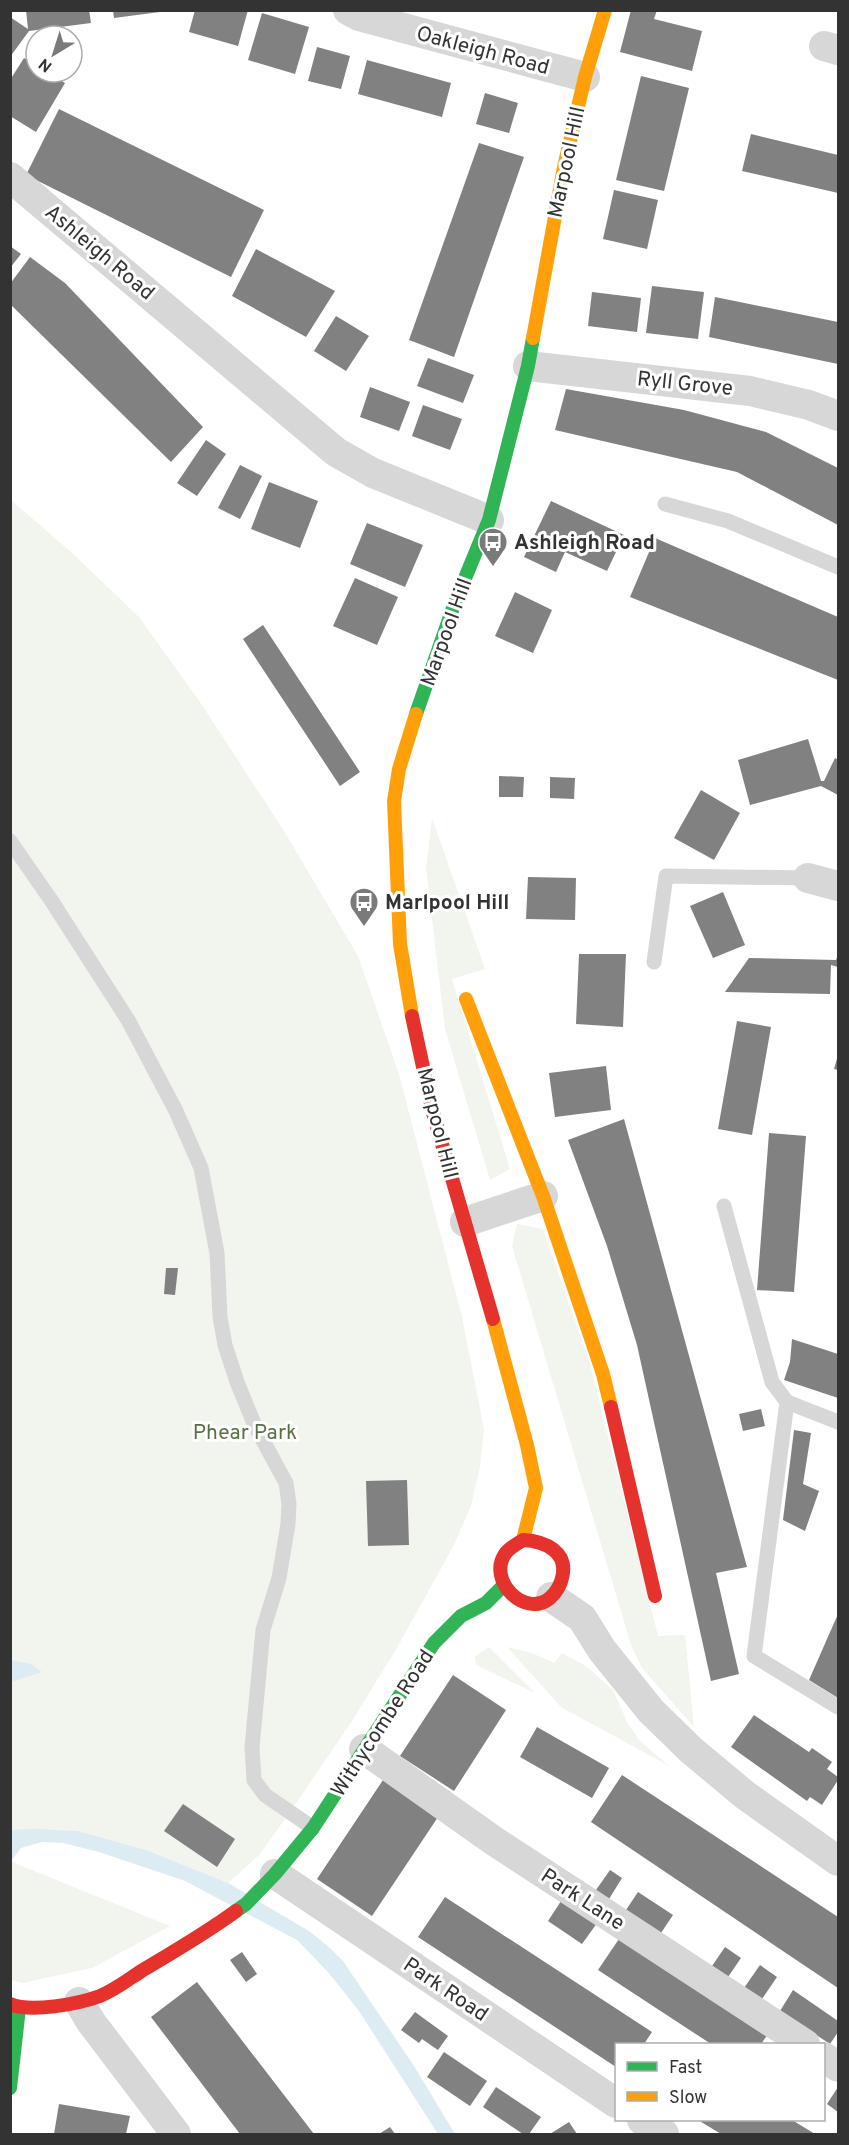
<svg xmlns="http://www.w3.org/2000/svg" width="849" height="2145" viewBox="0 0 849 2145" font-family="Overpass,sans-serif">
<rect width="100%" height="100%" fill="#fff"/>
<g fill="#f1f5ed">
<polygon points="11,500 71,552 139,617 200,702 284,831 358,956 399,1074 462,1317 484,1429 480,1467 471,1506 454,1545 398,1646 352,1721 290,1812 260,1854 228,1883 146,1850 78,1831 11,1830"/>
<polygon points="432,818 485,969 452,979 510,1169 490,1180 445,1029 426,868"/>
<polygon points="517,1224 543,1229 590,1364 658,1636 685,1635 694,1727 643,1669 632,1648 512,1246"/>
<polygon points="489,1647 535,1693 476,1665 475,1656"/>
<polygon points="507,1647 532,1653 554,1663 562,1653 586,1666 613,1690 628,1724 640,1741 669,1766 561,1707"/>
<polygon points="11,1861 12,1862 170,1926 92,1968 22,1983 11,1980"/>
</g>
<g fill="#ddebf3">
<polygon points="11,1660 31,1664 42,1672 11,1682"/>
<polygon points="34,1829 78,1831 146,1850 228,1883 309,1931 329,1947 343,1961 414,2066 455,2134 438,2134 359,2011 328,1972 297,1940 185,1881 99,1852 63,1843 42,1842 21,1848 11,1861 10,1830"/>
</g>
<g fill="#818181">
<polygon points="26,10 89,10 91,23 29,31 10,57 10,17 28,29"/>
<polygon points="113,10 160,10 160,12 114,18"/>
<polygon points="195,10 248,10 238,46 189,32"/>
<polygon points="631,10 657,10 654,19 702,31 692,71 620,52"/>
<polygon points="262,13 309,27 295,74 248,60"/>
<polygon points="317,47 350,56 341,89 308,81"/>
<polygon points="24,58 36,65 36,72 47,72 65,83 36,132 10,116 10,80"/>
<polygon points="367,60 451,83 442,117 358,94"/>
<polygon points="641,76 689,88 664,191 616,180"/>
<polygon points="485,93 518,103 509,133 476,124"/>
<polygon points="59,109 264,210 231,277 26,175"/>
<polygon points="751,134 838,155 838,193 742,171"/>
<polygon points="479,143 524,157 454,357 409,340"/>
<polygon points="614,190 658,200 647,249 603,239"/>
<polygon points="10,246 21,254 10,268"/>
<polygon points="256,249 335,291 306,337 232,296"/>
<polygon points="30,257 65,283 203,427 171,462 10,304 10,284"/>
<polygon points="652,286 704,292 698,339 646,333"/>
<polygon points="592,292 641,298 637,332 588,326"/>
<polygon points="715,297 838,322 838,364 709,337"/>
<polygon points="336,316 369,336 346,371 314,351"/>
<polygon points="428,358 474,375 463,403 417,386"/>
<polygon points="370,387 410,402 399,431 360,417"/>
<polygon points="566,389 684,410 766,432 838,468 838,525 737,472 555,430"/>
<polygon points="423,405 462,419 450,450 412,436"/>
<polygon points="206,440 226,454 197,496 177,483"/>
<polygon points="240,465 262,476 240,519 218,508"/>
<polygon points="269,482 318,501 300,548 251,529"/>
<polygon points="551,501 624,535 607,571 565,552 556,572 524,557"/>
<polygon points="367,523 423,545 405,587 350,564"/>
<polygon points="655,538 838,617 838,680 630,597"/>
<polygon points="355,578 398,597 377,645 333,626"/>
<polygon points="515,592 552,610 533,653 495,636"/>
<polygon points="263,625 360,772 340,786 243,639"/>
<polygon points="808,739 821,781 824,781 835,758 838,760 838,795 821,786 750,805 738,760"/>
<polygon points="499,776 524,777 523,797 499,797"/>
<polygon points="550,777 575,778 574,799 550,798"/>
<polygon points="701,790 740,813 714,860 674,838"/>
<polygon points="528,877 576,878 575,920 526,919"/>
<polygon points="723,892 745,945 713,958 690,906"/>
<polygon points="579,954 626,954 623,1027 576,1024"/>
<polygon points="838,954 838,967 831,965 830,994 725,992 749,958 836,960"/>
<polygon points="737,1021 771,1027 752,1135 718,1129"/>
<polygon points="838,1055 838,1070 834,1069"/>
<polygon points="606,1066 611,1110 555,1117 549,1073"/>
<polygon points="624,1119 747,1567 716,1573 739,1674 711,1681 637,1345 607,1246 568,1140"/>
<polygon points="769,1133 806,1136 794,1292 757,1290"/>
<polygon points="166,1268 178,1268 175,1295 164,1294"/>
<polygon points="792,1339 838,1354 838,1398 784,1380 790,1362"/>
<polygon points="761,1409 765,1426 743,1431 739,1414"/>
<polygon points="794,1430 811,1433 803,1484 819,1491 805,1531 783,1520"/>
<polygon points="407,1480 409,1545 368,1546 366,1481"/>
<polygon points="838,1614 838,1698 809,1680"/>
<polygon points="453,1675 506,1710 454,1791 400,1756"/>
<polygon points="754,1715 809,1752 812,1748 832,1762 827,1769 838,1777 838,1780 822,1805 810,1797 807,1801 731,1747"/>
<polygon points="537,1727 609,1768 592,1798 520,1757"/>
<polygon points="622,1775 838,1917 838,1988 591,1822"/>
<polygon points="383,1780 438,1817 372,1916 317,1879"/>
<polygon points="183,1804 235,1839 217,1867 164,1831"/>
<polygon points="610,1870 622,1878 609,1899 596,1890"/>
<polygon points="638,1892 673,1915 661,1933 626,1910"/>
<polygon points="565,1895 600,1919 582,1944 548,1921"/>
<polygon points="445,1897 652,2032 644,2044 616,2044 616,2067 418,1937"/>
<polygon points="621,1936 768,2034 761,2044 711,2044 598,1970"/>
<polygon points="725,1947 741,1958 728,1977 712,1966"/>
<polygon points="242,1952 257,1974 246,1982 230,1960"/>
<polygon points="760,1965 777,1977 762,1999 744,1988"/>
<polygon points="197,1982 314,2134 240,2134 151,2017"/>
<polygon points="793,1990 838,2021 838,2032 830,2044 780,2011"/>
<polygon points="415,2012 448,2036 438,2050 422,2039 419,2043 401,2030"/>
<polygon points="444,2052 487,2081 470,2106 427,2077"/>
<polygon points="496,2087 541,2117 529,2134 523,2134 483,2107"/>
<polygon points="838,2087 838,2112 827,2104"/>
<polygon points="59,2104 130,2116 126,2134 54,2134"/>
<polygon points="698,2120 792,2120 815,2134 721,2134"/>
<polygon points="569,2122 577,2134 550,2134"/>
<polygon points="390,2127 395,2134 379,2134"/>
</g>
<g fill="none" stroke-linecap="round" stroke-linejoin="round">
<g stroke="#d7d7d7" stroke-width="15">
<polyline points="665,504 728,521 838,567"/>
<polyline points="10,841 51,900 128,1020 176,1111 201,1168 217,1253 220,1317 225,1345 237,1382 255,1426 286,1483 289,1504 288,1524 279,1578 263,1630 252,1747 254,1780 265,1795 313,1828"/>
<polyline points="654,962 666,876 808,878"/>
<polyline points="724,1206 772,1382 787,1402 754,1656 838,1707"/>
<polyline points="787,1402 838,1422"/>
</g>
<g stroke="#d7d7d7" stroke-width="30">
<polyline points="348,10 359,16 585,77"/>
<polyline points="824,46 838,50"/>
<polyline points="10,177 336,452 373,473 489,520"/>
<polyline points="528,366 750,391 809,405 838,416"/>
<polyline points="808,878 838,886"/>
<polyline points="465,1222 543,1196"/>
<polyline points="551,1597 582,1618 602,1650 651,1711 691,1750 745,1795 838,1861"/>
<polyline points="364,1749 494,1841 805,2044"/>
<polyline points="275,1874 616,2103"/>
<polyline points="79,2002 91,2022 176,2134"/>
<polyline points="824,2057 838,2067"/>
<polyline points="642,2120 664,2134"/>
</g>
<g stroke="#30b455" stroke-width="14">
<polyline points="416,714 454,605 489,520 528,366 533,338"/>
<polyline points="236,1911 246,1904 275,1874 313,1828 434,1643 461,1616 486,1603 502,1587"/>
<polyline points="10,2088 19,2008"/>
</g>
<g stroke="#ff9f0a" stroke-width="14">
<polyline points="533,338 564,167 585,77 605,10"/>
<polyline points="466,999 543,1196 603,1374 611,1407"/>
<polyline points="412,1016 400,944 394,801 399,769 416,714"/>
<polyline points="493,1319 527,1445 536,1488 523,1540"/>
</g>
<g stroke="#e5322d" stroke-width="14">
<polyline points="412,1016 433,1113 493,1319"/>
<polyline points="611,1407 655,1596"/>
<path d="M 523,1540 C 545,1541 569,1552 562,1578 C 561,1584 556,1593 550,1598 C 525,1619 487,1580 505,1554 C 509,1548 517,1544 523,1540 Z"/>
<path d="M 10,2004 C 31,2013 78,2004 100,1996 C 115,1990 129,1979 143,1970 C 175,1951 206,1933 236,1911"/>
</g>
</g>
<defs>
<g id="bus-pin" transform="scale(1.5)"><path d="M0 17L-7.5 6A9.5 9.5 0 1 1 7.5 6Z" fill="#7a7a7a" stroke="#fff"/><path d="M-5-6H5V4H4V6H2V4H-2V6H-4V4H-5ZM-3.5-4V0h7V-4ZM-3.5 1.2v1.5H-2V1.2ZM2 1.2v1.5H3.5V1.2Z" fill="#fff"/></g>
</defs>
<g fill-rule="evenodd">
<use href="#bus-pin" x="493" y="542"/>
<use href="#bus-pin" x="364" y="902"/>
</g>
<g text-anchor="middle" stroke-width="6" stroke-linejoin="round" paint-order="stroke">
<g font-size="21" fill="#333" stroke="#fff">
<text transform="translate(483 50) rotate(15)" y="7">Oakleigh Road</text>
<text transform="translate(566 162) rotate(-78)" y="7">Marpool Hill</text>
<text transform="translate(100 252) rotate(40)" y="7">Ashleigh Road</text>
<text transform="translate(685 383) rotate(6)" y="7">Ryll Grove</text>
<text transform="translate(446 632) rotate(-70)" y="7">Marpool Hill</text>
<text transform="translate(438 1123) rotate(76)" y="7">Marpool Hill</text>
<text transform="translate(382 1723) rotate(-57)" y="7">Withycombe Road</text>
<text transform="translate(583 1899) rotate(33)" y="7">Park Lane</text>
<text transform="translate(446 1989) rotate(34)" y="7">Park Road</text>
</g>
<g font-size="21" font-weight="bold" fill="#333" stroke="#fff" text-anchor="start">
<text x="514" y="549">Ashleigh Road</text>
<text x="385" y="909">Marlpool Hill</text>
</g>
<g font-size="21" fill="#56703f" stroke="#fff">
<text x="245" y="1439">Phear Park</text>
</g>
</g>
<rect width="849" height="2145" fill="none" stroke="#333333" stroke-width="24"/>
<rect x="615" y="2043" width="210" height="78" fill="#ffffff" stroke="#adadad" stroke-width="1.5"/>
<rect x="627" y="2062" width="30" height="9" fill="#30b455" stroke="#adadad" stroke-width="1.5"/>
<text x="669" y="2073" font-size="18" fill="#333333">Fast</text>
<rect x="627" y="2092" width="30" height="9" fill="#ff9f0a" stroke="#adadad" stroke-width="1.5"/>
<text x="669" y="2103" font-size="18" fill="#333333">Slow</text>
<g transform="translate(54 54) rotate(218)"><circle r="28" fill="#ffffff" stroke="#adadad" stroke-width="1.5"/>
<path d="M0-4.5L10 22L0 15L-10 22Z" fill="#7a7a7a"/>
<text y="-9" font-size="16" font-weight="bold" text-anchor="middle" fill="#333333">N</text>
</g>
</svg>
